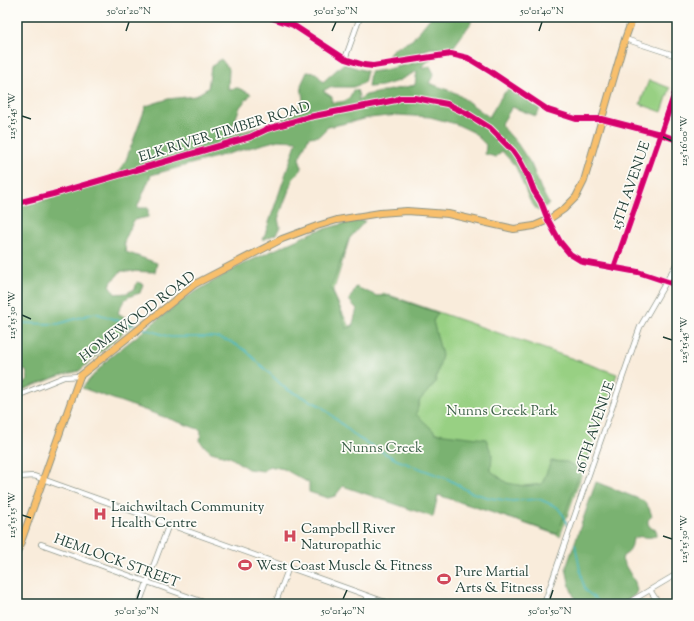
<svg xmlns="http://www.w3.org/2000/svg" width="694" height="621" viewBox="0 0 694 621" font-family="'Sorts Mill Goudy',serif">
<rect width="100%" height="100%" fill="#fdfcf7"/>
<filter id="ink" filterUnits="userSpaceOnUse"><feTurbulence type="fractalNoise" baseFrequency=".025" numOctaves="2"/><feDisplacementMap in="SourceGraphic" scale="8" xChannelSelector="R" yChannelSelector="G"/><feConvolveMatrix kernelMatrix="1 2 1 2 8 2 1 2 1" color-interpolation-filters="sRGB"/></filter>
<filter id="wash" filterUnits="userSpaceOnUse"><feTurbulence type="fractalNoise" baseFrequency=".012" numOctaves="4" result="noise"/><feDisplacementMap in="SourceGraphic" scale="16" xChannelSelector="R" yChannelSelector="G"/><feGaussianBlur stdDeviation="0.9" result="paint"/><feColorMatrix in="noise" values="0 0 0 0 0 0 0 0 0 0 0 0 0 0 0 0 0 1.4 0 .05"/><feComposite in="paint" operator="in"/></filter>
<g filter="url(#wash)">
<rect width="100%" height="100%" fill="#f9ecdb"/>
<g fill="#98d083" stroke="#5c865c">
<polygon points="649,80 670,88 662,112 640,104"/>
<polygon points="354,224 333,292 348,325 371,332 383,293 617,374 560,536 439,493 259,261"/>
</g>
<g fill="#7ab271" stroke="#4c7852">
<polygon points="431,17 471,17 471,23 452,49 431,48 408,57 386,60 392,50 412,40"/>
<path d="M 221,59 L 229,69 L 228,89 L 238,88 L 251,94 L 240,107 L 229,136 L 274,123 L 295,113 L 303,100 L 301,85 L 307,72 L 316,73 L 323,82 L 343,64 L 367,71 L 364,83 L 353,87 L 330,87 L 323,91 L 332,97 L 332,103 C 345,101 348,103 353,90 L 357,90 L 359,96 L 358,100 L 366,95 L 415,85 L 417,71 L 398,81 L 382,86 L 368,87 L 370,72 L 384,70 L 431,59 L 422,66 L 423,69 L 430,66 L 434,74 L 429,83 L 456,93 L 489,117 L 503,94 L 509,89 L 540,109 L 536,116 L 512,107 L 501,125 L 517,143 L 531,164 L 541,189 L 549,204 L 538,211 L 530,201 L 516,167 L 502,151 L 496,157 L 485,154 L 486,145 L 473,132 L 456,124 L 430,117 L 398,115 L 369,118 L 328,127 L 319,136 L 309,137 L 299,158 L 302,169 L 293,179 L 278,219 L 280,227 L 276,234 L 263,240 L 297,141 L 278,140 L 151,175 L 137,208 L 148,208 L 148,217 L 134,220 L 124,242 L 126,252 L 157,263 L 155,272 L 121,271 L 109,285 L 115,294 L 127,293 L 135,289 L 137,282 L 143,284 L 140,293 C 126,297 124,298 118,313 L 134,323 L 79,371 L 59,376 L 17,392 L 17,388 L 28,380 L 26,370 L 17,367 L 17,208 L 114,180 L 126,160 L 146,106 L 168,99 L 195,96 L 208,88 L 211,67 Z"/>
<polygon points="358,220 365,221 349,239 331,288 340,309 346,328 352,327 357,309 349,300 356,287 377,296 386,295 438,313 433,321 442,355 435,383 420,400 416,414 436,433 486,439 492,455 491,471 507,483 524,486 542,484 551,461 567,462 581,470 558,534 438,495 433,517 343,486 335,496 328,498 309,492 309,483 284,469 269,466 263,471 248,469 230,457 211,452 200,442 201,430 82,388 108,359 185,298 241,265 316,231"/>
<path d="M 596,482 L 644,501 L 649,508 L 652,516 L 648,520 L 648,524 L 651,528 L 656,530 L 657,533 L 656,535 C 647,541 642,533 633,539 C 631,548 632,551 623,556 L 622,560 L 635,582 L 637,591 L 636,594 L 623,604 L 581,604 L 575,599 L 570,587 L 566,568 Z"/>
</g>
<g fill="none" stroke-linecap="round" stroke-linejoin="round">
<g stroke="#48b7be" stroke-width="1.5">
<polyline points="17,323 58,324 95,313 139,327"/>
<polyline points="143,328 170,337 214,337 229,341 245,350 286,389 321,406 358,438 397,460 448,479 470,492 490,498 512,501 539,499 557,507 564,516 568,527"/>
<polyline points="575,544 582,580 586,591 602,604"/>
</g>
</g>
</g>
<g filter="url(#ink)">
<g fill="none" stroke-linecap="round" stroke-linejoin="round">
<g stroke="#8c9488" stroke-width="6">
<g id="minor">
<polyline points="269,17 293,25 345,59 364,65 373,66 451,54 468,58 491,72 548,110 576,119 602,119 660,134 677,140"/>
<polyline points="625,39 677,56"/>
<polyline points="345,59 360,17"/>
<polyline points="548,220 560,242 570,254 583,262 638,272 677,285"/>
<polyline points="614,268 677,87"/>
<polyline points="17,396 64,377 80,376"/>
<polyline points="17,478 19,477 34,476 391,604"/>
<polyline points="41,544 209,604"/>
<polyline points="650,590 659,604"/>
<polyline points="17,603 21,604"/>
<polyline points="139,604 169,524"/>
<polyline points="275,604 289,567"/>
<polyline points="365,604 368,596"/>
<polyline points="544,604 640,327 677,263"/>
<polyline points="626,604 677,574"/>
</g>
</g>
<g stroke="#8c9488" stroke-width="8">
<polyline id="major" points="17,553 80,376 195,284 282,239 317,226 337,220 380,213 407,211 448,214 514,229 534,226 548,220 564,209 576,197 584,181 625,39 633,17"/>
</g>
<use href="#minor" stroke="#fff" stroke-width="4.5"/>
<use href="#major" stroke="#f8bf6c" stroke-width="6"/>
<g stroke="#fdfcf7" stroke-width="8">
<g id="cycleway">
<polyline points="269,17 293,25 345,59 364,65 373,66 451,54 468,58 491,72 548,110 576,119 602,119 660,134 677,140"/>
<polyline points="17,203 53,194 250,137 267,129 309,117 396,100 400,98 415,98 447,104 468,114 490,128 513,151 520,161 529,178 534,191 541,202 548,220 560,242 570,254 583,262 638,272 677,285"/>
<polyline points="614,268 677,87"/>
</g>
</g>
<use href="#cycleway" stroke="#d6006c" stroke-width="6"/>
</g>
</g>
<path fill="none" stroke="#1f3d34" stroke-width="1.5" d="M 126,31 L 129,22M 332,31 L 336,22M 539,31 L 542,22M 22,116 L 31,119M 663,137 L 672,141M 22,315 L 31,319M 663,337 L 672,340M 22,515 L 31,518M 663,536 L 672,539M 137,599 L 140,590M 343,599 L 347,590M 550,599 L 553,590"/>
<defs>
<g id="hospital-bare" transform="scale(1.08)"><path d="M-5-5h3v3.5h4V-5h3V5h-3V1.5h-4V5h-3Z" fill="#d1495b" stroke="#fdfcf7" stroke-width="2.5" paint-order="stroke"/></g>
<g id="stadium-bare" transform="scale(1.08)"><path d="M0-5a6.5 5 0 1 0 0 10a6.5 5 0 1 0 0-10ZM-3.5-1.8h7v3.6h-7Z" fill="#d1495b" stroke="#fdfcf7" stroke-width="2.5" paint-order="stroke"/></g>
</defs>
<g fill-rule="evenodd">
<use href="#hospital-bare" x="100" y="514"/>
<use href="#hospital-bare" x="290" y="536"/>
<use href="#stadium-bare" x="245" y="565"/>
<use href="#stadium-bare" x="444" y="579"/>
</g>
<g text-anchor="middle" stroke-width="3.5" stroke-linejoin="round" paint-order="stroke">
<g font-size="14" fill="#1f3d34" stroke="#fdfcf7">
<text transform="translate(224 131) rotate(-17)" y="5">ELK RIVER TIMBER ROAD</text>
<text transform="translate(630 185) rotate(-71)" y="5">15TH AVENUE</text>
<text transform="translate(137 316) rotate(-37)" y="5">HOMEWOOD ROAD</text>
<text transform="translate(594 427) rotate(-71)" y="5">16TH AVENUE</text>
<text transform="translate(117 560) rotate(20)" y="5">HEMLOCK STREET</text>
</g>
<g font-size="14" fill="#3d6248" stroke="#fdfcf7">
<text x="502" y="415">Nunns Creek Park</text>
<text x="382" y="452">Nunns Creek</text>
</g>
<g font-size="14" fill="#1f3d34" stroke="#fdfcf7" text-anchor="start">
<text x="111" y="511">Laichwiltach Community<tspan x="111" dy="16">Health Centre</tspan></text>
<text x="301" y="533">Campbell River<tspan x="301" dy="16">Naturopathic</tspan></text>
<text x="256" y="570">West Coast Muscle &amp; Fitness</text>
<text x="455" y="576">Pure Martial<tspan x="455" dy="16">Arts &amp; Fitness</tspan></text>
</g>
</g>
<rect width="694" height="621" fill="none" stroke="#fdfcf7" stroke-width="44"/>
<rect x="22" y="22" width="650" height="577" fill="none" stroke="#1f3d34" stroke-width="1.5"/>
<g font-size="10" text-anchor="middle" fill="#1f3d34">
<text x="129" y="14">50°01'20"N</text>
<text x="336" y="14">50°01'30"N</text>
<text x="542" y="14">50°01'40"N</text>
<text transform="translate(11 116) rotate(-90)" y="4">125°15'45"W</text>
<text transform="translate(683 141) rotate(-90)" y="4">125°16'00"W</text>
<text transform="translate(11 315) rotate(-90)" y="4">125°15'30"W</text>
<text transform="translate(683 340) rotate(-90)" y="4">125°15'45"W</text>
<text transform="translate(11 515) rotate(-90)" y="4">125°15'15"W</text>
<text transform="translate(683 539) rotate(-90)" y="4">125°15'30"W</text>
<text x="137" y="614">50°01'30"N</text>
<text x="343" y="614">50°01'40"N</text>
<text x="550" y="614">50°01'50"N</text>
</g>
</svg>
